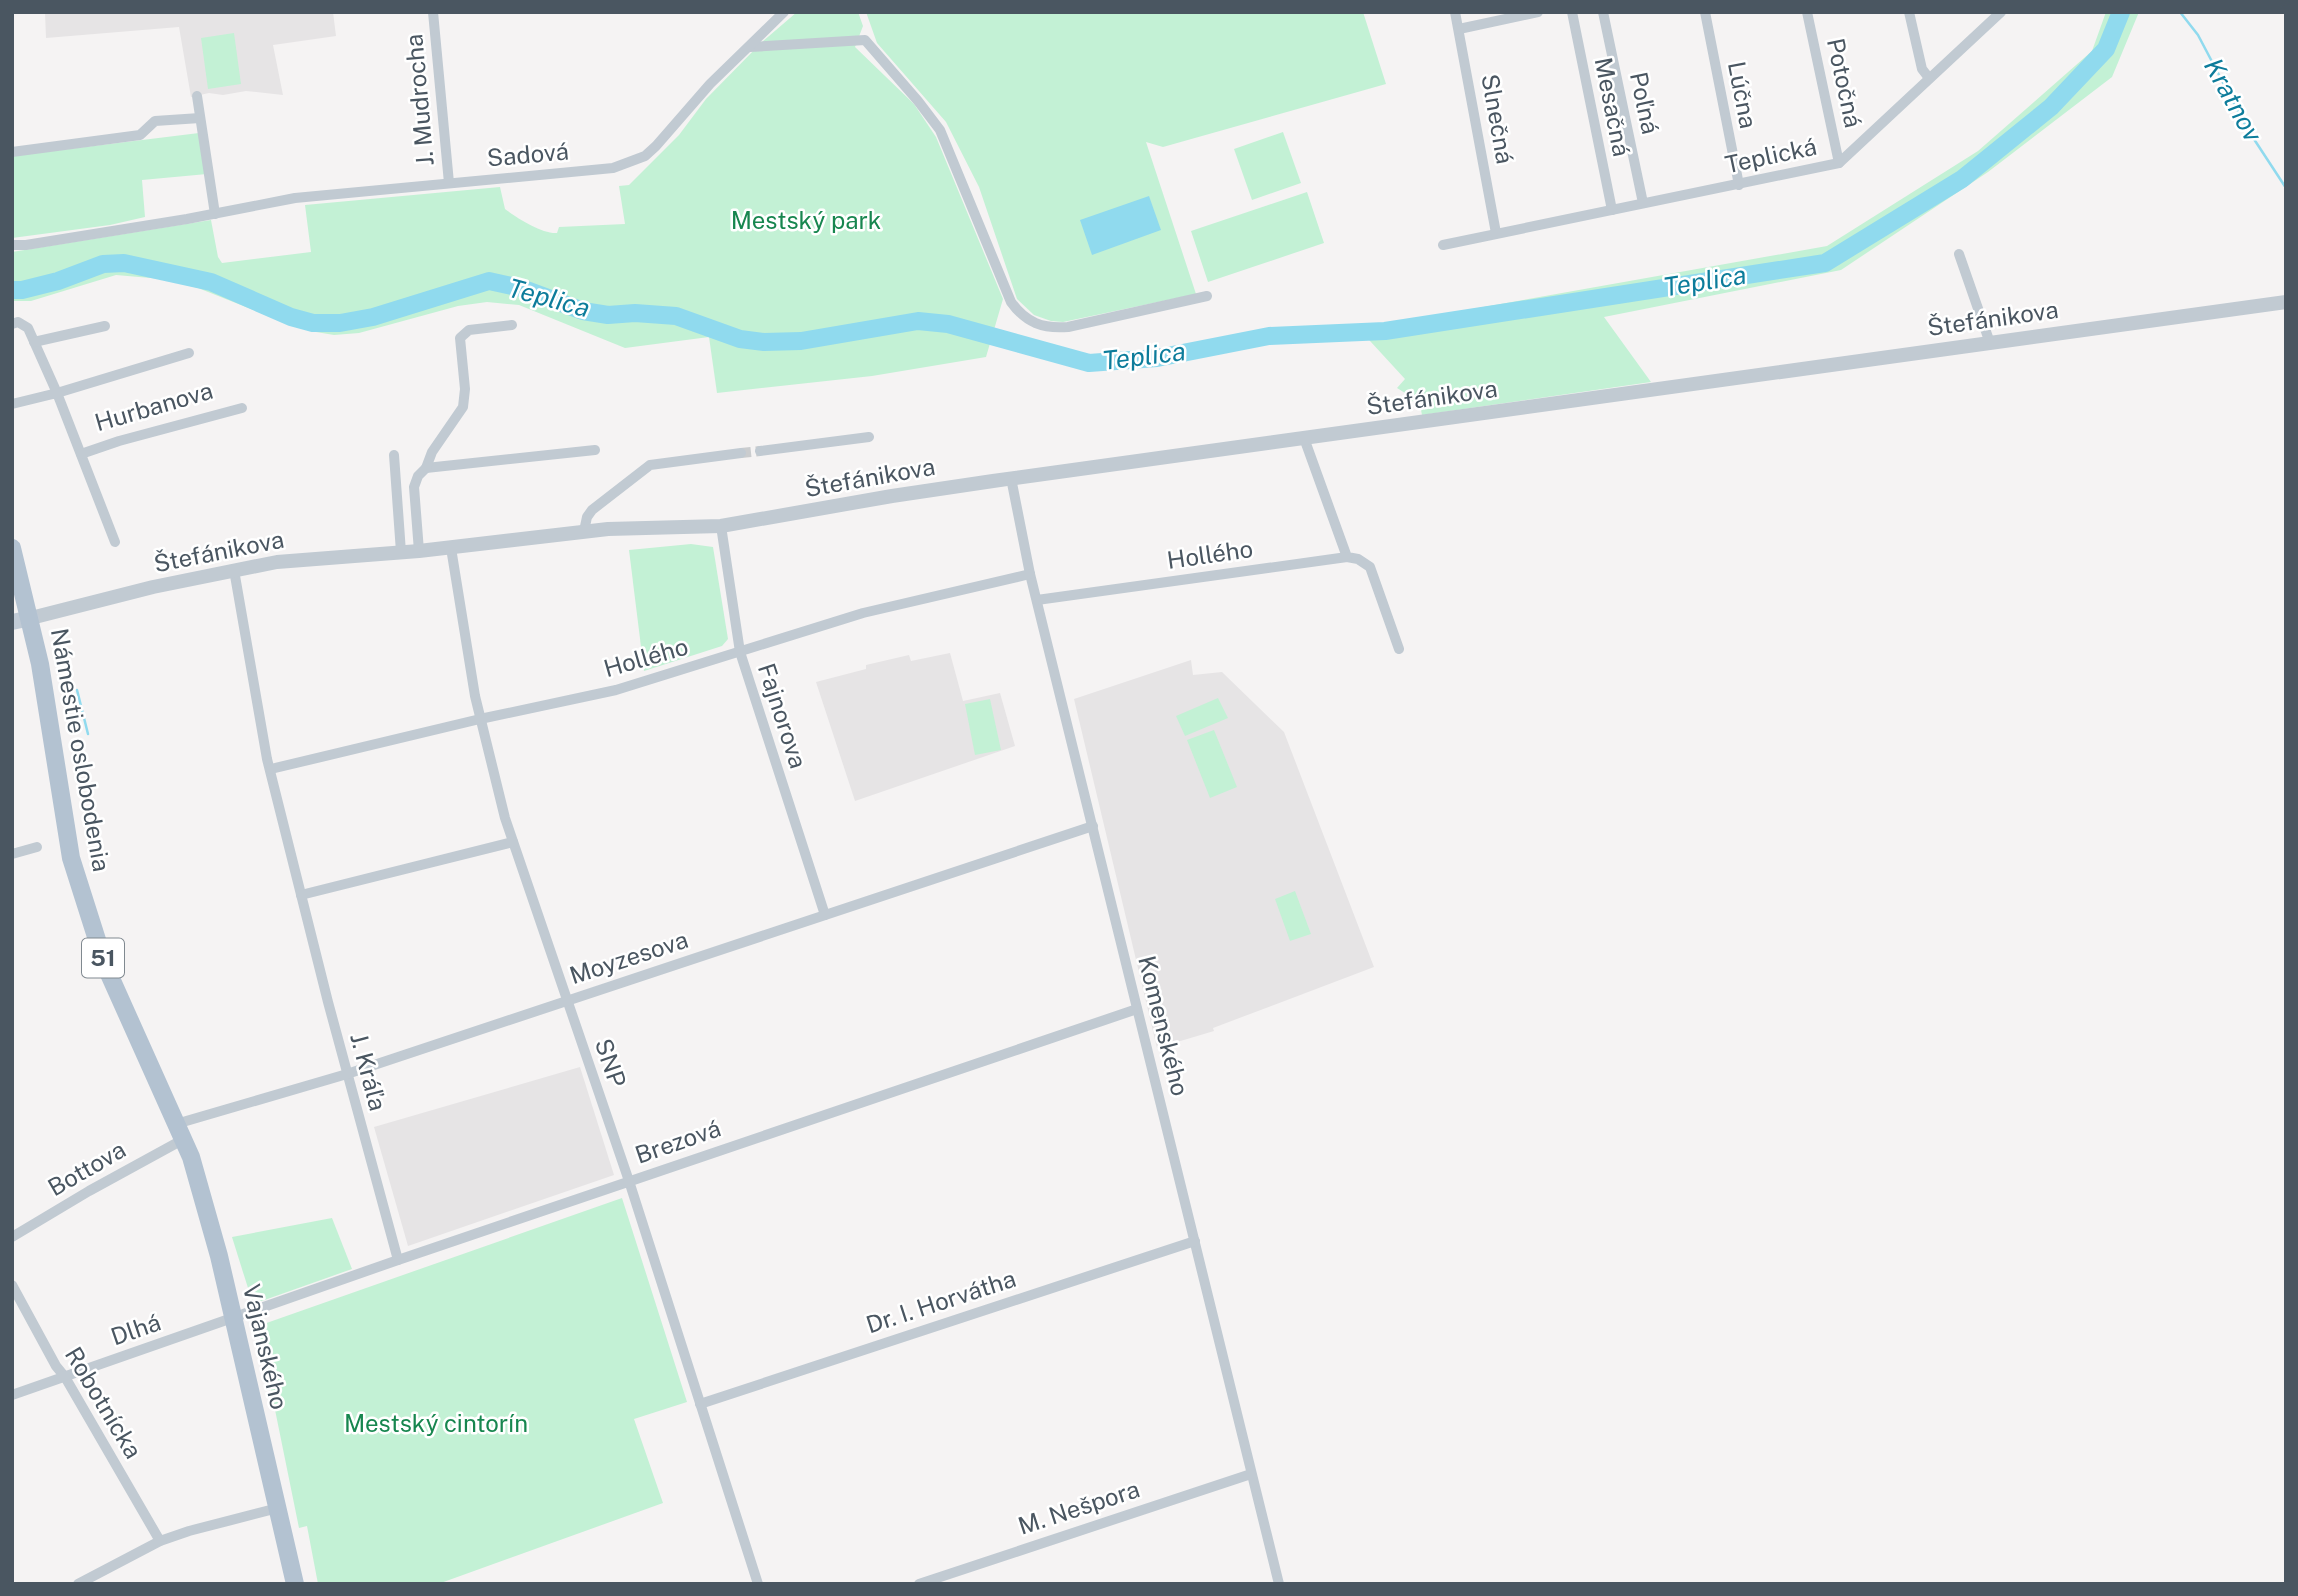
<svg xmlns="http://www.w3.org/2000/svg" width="2298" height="1596" viewBox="0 0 2298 1596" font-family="'Public Sans',sans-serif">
<rect width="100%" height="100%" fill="#f5f3f3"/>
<g fill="#e6e4e5">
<polygon points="45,12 333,12 336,36 273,45 283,95 246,91 223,95 209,93 191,97 179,27 46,38"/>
<polygon points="950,653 963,701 1000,693 1015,746 855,801 816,682 866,669 866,665 909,655 911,661"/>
<polygon points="1191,660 1193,675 1222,672 1284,732 1374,967 1213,1028 1214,1031 1157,1048 1074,699"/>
<polygon points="580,1067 614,1175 408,1246 374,1127"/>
</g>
<g fill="#c3f1d5">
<path d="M 797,12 L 858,12 L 863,26 L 855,47 L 914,104 L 936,137 L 1003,299 L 986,357 L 872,376 L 717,393 L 709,337 L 625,348 L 519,305 L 487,302 L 458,306 L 359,333 L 334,335 L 310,331 L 286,323 L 198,288 L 162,279 L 116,275 L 31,301 L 12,301 L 12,252 L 211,220 L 218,257 L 222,263 L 311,252 L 305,205 L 500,187 L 505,209 C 517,218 542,234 557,233 L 559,227 L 625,224 L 619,186 L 629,185 L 679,135 L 706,99 L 762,42 Z"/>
<polygon points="866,12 1363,12 1386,84 1163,147 1146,142 1196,294 1063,322 1051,321 1034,315 1017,299 979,187 946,122 877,43"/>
<polygon points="2106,12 2139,12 2112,77 1988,172 1841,270 1604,317 1651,382 1422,415 1419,400 1408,402 1405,393 1397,388 1405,379 1359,329 1827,246 1978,151 2092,51"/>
<polygon points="234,33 241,84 208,89 201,38"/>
<polygon points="1283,132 1301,183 1252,200 1234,149"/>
<polygon points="199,133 207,174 142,180 145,217 110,225 12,238 12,156"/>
<polygon points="1307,192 1324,243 1208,282 1191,231"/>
<polygon points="691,544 713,547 728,639 722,646 644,671 629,550"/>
<polygon points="1218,698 1228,718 1185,736 1176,716"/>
<polygon points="990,699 1001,750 975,755 965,704"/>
<polygon points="1214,730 1237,787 1210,798 1187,740"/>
<polygon points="1295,891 1311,934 1290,941 1275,899"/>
<polygon points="622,1198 687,1402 634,1419 663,1503 438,1584 318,1584 307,1526 299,1528 258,1326"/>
<polygon points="332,1218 352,1269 253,1304 232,1237"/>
</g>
<polygon fill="#90daee" points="1149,196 1161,230 1092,255 1080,220"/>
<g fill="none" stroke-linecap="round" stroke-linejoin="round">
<g stroke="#90daee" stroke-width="2.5">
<polyline points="2180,12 2198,35 2248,130 2286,188"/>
<polyline points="77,690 88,734"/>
</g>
<polyline stroke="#90daee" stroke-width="18" points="12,290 22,290 58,281 103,264 124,263 211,282 291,317 313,323 340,323 373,317 489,281 521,288 583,311 608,315 635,313 676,316 740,339 764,342 801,341 918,321 948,324 1089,363 1157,358 1269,336 1385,331 1825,263 1962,179 2051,107 2106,49 2121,12"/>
<polyline stroke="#caccce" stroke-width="10" stroke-dasharray="10 5" stroke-linecap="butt" points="741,453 760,451"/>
<g stroke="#c1cad2" stroke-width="10">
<polyline points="433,12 449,183"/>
<polyline points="1455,12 1496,233"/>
<polyline points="1572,12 1612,210"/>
<polyline points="1603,12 1643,203"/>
<polyline points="1705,12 1739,185"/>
<polyline points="1807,12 1839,163"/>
<polyline points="1909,12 1922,69 1929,78"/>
<polyline points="1459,29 1538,12"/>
<path d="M 750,47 L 865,40 L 918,101 L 940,130 L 1011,302 C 1026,323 1043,329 1068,327 L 1207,296"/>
<polyline points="197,96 215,214"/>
<polyline points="12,152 140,135 155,121 200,118"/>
<polyline points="12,245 26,245 187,219 295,198 613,168 645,156 656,146 710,84 784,12"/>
<polyline points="1443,245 1839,163 2001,12"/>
<polyline points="1959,254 1990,343"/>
<polyline points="12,324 18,322 28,328 57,393 189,353"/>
<polyline points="34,342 105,326"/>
<polyline points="12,404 57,393 115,542"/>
<polyline points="1304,438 1347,557 1358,559 1370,567 1399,649"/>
<polyline points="760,451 869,437"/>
<polyline points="81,454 119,441 242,408"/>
<polyline points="394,455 401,552"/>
<polyline points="426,468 595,450"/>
<polyline points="1011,478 1030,574 1279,1584"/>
<polyline points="721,526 740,652 825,915"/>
<polyline points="584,531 587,517 592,510 650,465 741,453"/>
<polyline points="451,548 475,696 505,818 629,1181 758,1584"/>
<polyline points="419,551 414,487 418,476 426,468 432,452 463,407 465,389 460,338 469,330 512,325"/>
<polyline points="234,570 267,759 328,1002 398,1260"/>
<polyline points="1037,600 1347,557"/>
<polyline points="271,769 480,719 616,690 863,613 1030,574"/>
<polyline points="12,854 37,847"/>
<polyline points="301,895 513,842"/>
<polyline points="176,1124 347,1074 1093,826"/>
<polyline points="12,1237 89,1191 184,1139"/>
<polyline points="12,1285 56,1366 65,1377 160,1541"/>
<polyline points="12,1395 398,1260 1137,1009"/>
<polyline points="700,1404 1195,1241"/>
<polyline points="78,1584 160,1541 189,1531 278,1508"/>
<polyline points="919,1584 1251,1474"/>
</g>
<polyline stroke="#c1cad2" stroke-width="14" points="31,618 153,587 277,562 419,551 608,529 721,526 892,496 993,481 2286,302"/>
<polyline stroke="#c1cbd6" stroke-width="16" points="12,622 31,618"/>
<polyline stroke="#b3c2d1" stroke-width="18" points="12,548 40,664 71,858 105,965 191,1157 219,1256 295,1584"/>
</g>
<g text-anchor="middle" stroke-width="5" stroke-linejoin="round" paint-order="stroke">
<rect fill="#fff" stroke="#808990" stroke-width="2" x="82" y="938.5" width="42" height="39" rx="5"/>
<g font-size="23" font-weight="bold" fill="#4a5661">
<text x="103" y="966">51</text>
</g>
<g font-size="24" fill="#4a5661" stroke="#fff">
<text transform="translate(1844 83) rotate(78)" y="8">Potočná</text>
<text transform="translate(1742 95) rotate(79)" y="8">Lúčna</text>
<text transform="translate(420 100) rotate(-95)" y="8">J. Mudrocha</text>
<text transform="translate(1644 103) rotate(78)" y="8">Poľná</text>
<text transform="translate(1612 107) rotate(79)" y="8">Mesačná</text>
<text transform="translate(1497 119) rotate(80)" y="8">Slnečná</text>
<text transform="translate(528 155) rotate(-5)" y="8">Sadová</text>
<text transform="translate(1771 156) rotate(-12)" y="8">Teplická</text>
<text transform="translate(1993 319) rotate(-8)" y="8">Štefánikova</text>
<text transform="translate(1432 398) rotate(-8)" y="8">Štefánikova</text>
<text transform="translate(154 407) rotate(-16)" y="8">Hurbanova</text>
<text transform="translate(870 478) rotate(-10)" y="8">Štefánikova</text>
<text transform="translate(219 552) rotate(-11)" y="8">Štefánikova</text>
<text transform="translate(1210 555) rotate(-8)" y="8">Hollého</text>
<text transform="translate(646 658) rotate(-16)" y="8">Hollého</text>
<text transform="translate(782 716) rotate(72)" y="8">Fajnorova</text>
<text transform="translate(80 750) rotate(80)" y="8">Námestie oslobodenia</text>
<text transform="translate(629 958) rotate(-18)" y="8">Moyzesova</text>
<text transform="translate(1163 1026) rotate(76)" y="8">Komenského</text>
<text transform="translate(610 1063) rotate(71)" y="8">SNP</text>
<text transform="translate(368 1072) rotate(75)" y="8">J. Kráľa</text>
<text transform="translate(678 1142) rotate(-19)" y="8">Brezová</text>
<text transform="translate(87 1169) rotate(-30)" y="8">Bottova</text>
<text transform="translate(941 1302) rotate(-18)" y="8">Dr. I. Horvátha</text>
<text transform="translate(136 1330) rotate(-19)" y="8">Dlhá</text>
<text transform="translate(265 1347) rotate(77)" y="8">Vajanského</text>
<text transform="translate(103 1403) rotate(59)" y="8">Robotnícka</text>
<text transform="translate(1079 1508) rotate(-18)" y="8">M. Nešpora</text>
</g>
<g font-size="24" fill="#17864f" stroke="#fff">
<text x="806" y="229">Mestský park</text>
<text x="436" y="1432">Mestský cintorín</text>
</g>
<g font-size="26" font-style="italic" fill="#0c7c9b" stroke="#fff">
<text transform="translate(2233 100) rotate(61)" y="9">Kratnov</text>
<text transform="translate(1705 281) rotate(-9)" y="9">Teplica</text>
<text transform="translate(549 298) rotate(15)" y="9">Teplica</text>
<text transform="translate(1144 356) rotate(-7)" y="9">Teplica</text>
</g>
</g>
<rect width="2298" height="1596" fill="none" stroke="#4a5661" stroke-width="28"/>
</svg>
